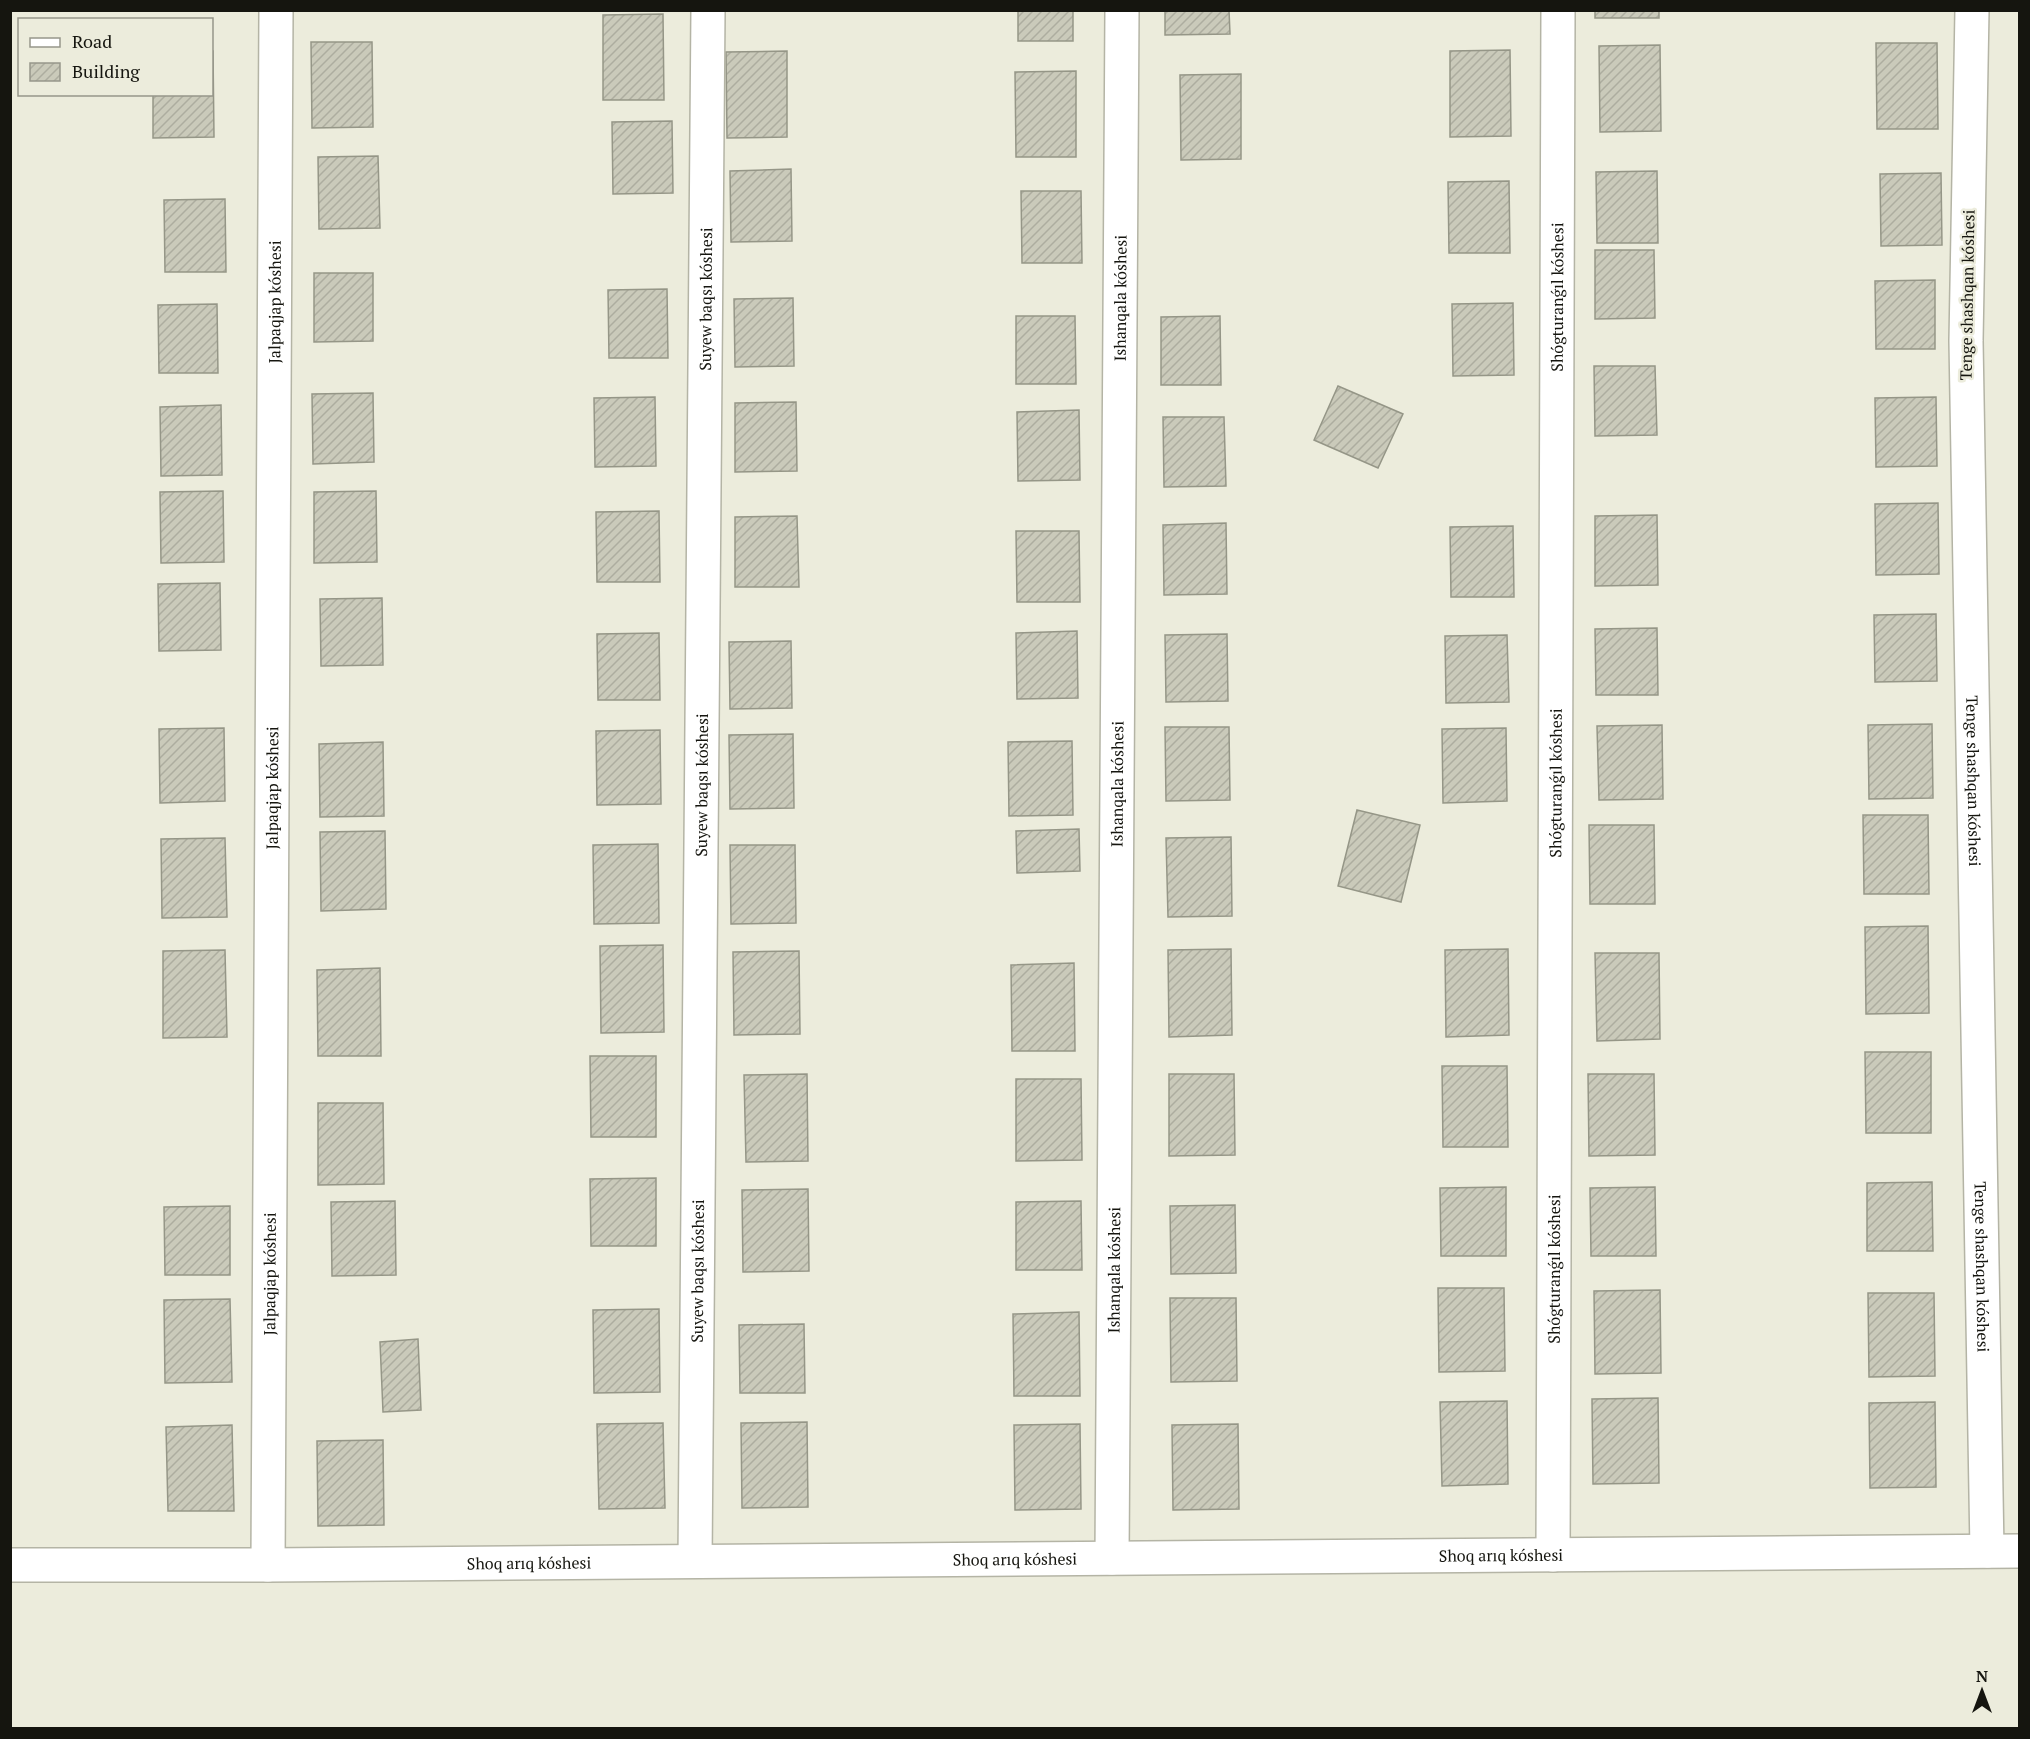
<svg xmlns="http://www.w3.org/2000/svg" width="2030" height="1739" viewBox="0 0 2030 1739" font-family="'PT Serif',serif">
<defs>
<pattern id="building-hatch" width="6" height="6" patternUnits="userSpaceOnUse" patternTransform="scale(1.5)"><rect width="6" height="6" fill="#cacaba"/><path d="M-1 1l2-2M0 6l6-6M5 7l2-2" fill="none" stroke="#adad9f"/></pattern>
</defs>
<rect width="100%" height="100%" fill="#ececdc"/>
<g fill="url(#building-hatch)" stroke="#959687" stroke-width="1.5">
<rect x="1018" y="10" width="55" height="31"/>
<polygon points="1165,10 1229,10 1230,34 1165,35"/>
<rect x="1595" y="10" width="64" height="8"/>
<polygon points="663,14 664,100 603,100 603,15"/>
<polygon points="311,42 372,42 373,127 312,128"/>
<polygon points="1876,43 1937,43 1938,129 1877,129"/>
<polygon points="1660,45 1661,131 1600,132 1599,46"/>
<polygon points="1510,50 1511,136 1450,137 1450,51"/>
<polygon points="212,51 213,51 214,137 153,138 153,94 212,94"/>
<polygon points="787,51 787,137 727,138 726,52"/>
<polygon points="1076,71 1076,157 1016,157 1015,72"/>
<polygon points="1241,74 1241,159 1181,160 1180,75"/>
<polygon points="672,121 673,193 613,194 612,122"/>
<polygon points="378,156 380,228 319,229 318,157"/>
<polygon points="791,169 792,241 731,242 730,171"/>
<polygon points="1657,171 1658,243 1597,243 1596,172"/>
<polygon points="1941,173 1942,245 1881,246 1880,174"/>
<polygon points="1509,181 1510,253 1449,253 1448,182"/>
<polygon points="1021,191 1081,191 1082,263 1022,263"/>
<polygon points="225,199 226,272 165,272 164,200"/>
<polygon points="1595,250 1654,250 1655,318 1595,319"/>
<polygon points="314,273 373,273 373,341 314,342"/>
<polygon points="1935,280 1935,349 1876,349 1875,281"/>
<polygon points="667,289 668,358 609,358 608,290"/>
<polygon points="793,298 794,366 735,367 734,299"/>
<polygon points="1513,303 1514,375 1453,376 1452,304"/>
<polygon points="217,304 218,373 159,373 158,305"/>
<polygon points="1016,316 1075,316 1076,384 1016,384"/>
<polygon points="1220,316 1221,385 1161,385 1161,317"/>
<polygon points="1594,366 1655,366 1657,435 1595,436"/>
<polygon points="1338,386 1403,414 1378,468 1314,440"/>
<polygon points="373,393 374,462 313,464 312,394"/>
<polygon points="655,397 656,466 595,467 594,398"/>
<polygon points="1936,397 1937,466 1876,467 1875,398"/>
<polygon points="796,402 797,471 735,472 735,403"/>
<polygon points="221,405 222,475 161,476 160,407"/>
<polygon points="1079,410 1080,480 1018,481 1017,412"/>
<polygon points="1163,417 1224,417 1226,486 1164,487"/>
<polygon points="223,491 224,562 161,563 160,492"/>
<polygon points="376,491 377,562 314,563 314,492"/>
<polygon points="1938,503 1939,574 1876,575 1875,504"/>
<polygon points="659,511 660,582 597,582 596,512"/>
<polygon points="1657,515 1658,585 1595,586 1595,516"/>
<polygon points="797,516 799,587 735,587 735,517"/>
<polygon points="1226,523 1227,594 1164,595 1163,525"/>
<polygon points="1513,526 1514,597 1451,597 1450,527"/>
<polygon points="1016,531 1079,531 1080,602 1017,602"/>
<polygon points="220,583 221,650 159,651 158,584"/>
<polygon points="382,598 383,665 321,666 320,599"/>
<polygon points="1936,614 1937,681 1875,682 1874,615"/>
<polygon points="1657,628 1658,695 1596,695 1595,629"/>
<polygon points="1077,631 1078,698 1017,699 1016,633"/>
<polygon points="659,633 660,700 598,700 597,634"/>
<polygon points="1227,634 1228,701 1166,702 1165,635"/>
<polygon points="1507,635 1509,702 1446,703 1445,636"/>
<polygon points="791,641 792,708 730,709 729,642"/>
<polygon points="1932,724 1933,798 1869,799 1868,725"/>
<polygon points="1662,725 1663,799 1599,800 1597,726"/>
<polygon points="1165,727 1229,727 1230,800 1166,801"/>
<polygon points="224,728 225,801 160,803 159,729"/>
<polygon points="1506,728 1507,801 1443,803 1442,729"/>
<polygon points="660,730 661,804 597,805 596,731"/>
<polygon points="793,734 794,808 730,809 729,735"/>
<polygon points="1072,741 1073,815 1009,816 1008,742"/>
<polygon points="383,742 384,816 320,817 319,744"/>
<polygon points="1357,810 1420,825 1401,902 1338,886"/>
<polygon points="1863,815 1928,815 1929,894 1864,894"/>
<polygon points="1589,825 1654,825 1655,904 1590,904"/>
<polygon points="1079,829 1080,871 1017,873 1016,831"/>
<polygon points="385,831 386,909 321,911 320,832"/>
<polygon points="1231,837 1232,916 1168,917 1166,838"/>
<polygon points="225,838 227,917 162,918 161,839"/>
<polygon points="658,844 659,923 594,924 593,845"/>
<polygon points="730,845 795,845 796,923 731,924"/>
<polygon points="1928,926 1929,1013 1866,1014 1865,927"/>
<polygon points="663,945 664,1032 601,1033 600,946"/>
<polygon points="1231,949 1232,1035 1169,1037 1168,950"/>
<polygon points="1508,949 1509,1035 1446,1037 1445,950"/>
<polygon points="225,950 227,1037 163,1038 163,951"/>
<polygon points="799,951 800,1034 734,1035 733,952"/>
<polygon points="1595,953 1659,953 1660,1039 1597,1041"/>
<polygon points="1074,963 1075,1051 1012,1051 1011,965"/>
<polygon points="380,968 381,1056 318,1056 317,970"/>
<polygon points="1865,1052 1931,1052 1931,1133 1866,1133"/>
<polygon points="590,1056 656,1056 656,1137 591,1137"/>
<polygon points="1442,1066 1507,1066 1508,1147 1443,1147"/>
<polygon points="807,1074 808,1161 746,1162 744,1075"/>
<polygon points="1169,1074 1234,1074 1235,1155 1169,1156"/>
<polygon points="1588,1074 1654,1074 1655,1155 1589,1156"/>
<polygon points="1016,1079 1081,1079 1082,1160 1016,1161"/>
<polygon points="318,1103 383,1103 384,1184 318,1185"/>
<polygon points="656,1178 656,1246 591,1246 590,1179"/>
<polygon points="1932,1182 1933,1251 1867,1251 1867,1183"/>
<polygon points="1506,1187 1506,1256 1441,1256 1440,1188"/>
<polygon points="1655,1187 1656,1256 1591,1256 1590,1188"/>
<polygon points="808,1189 809,1271 743,1272 742,1190"/>
<polygon points="395,1201 396,1275 332,1276 331,1202"/>
<polygon points="1081,1201 1082,1270 1016,1270 1016,1202"/>
<polygon points="1235,1205 1236,1273 1171,1274 1170,1206"/>
<polygon points="230,1206 230,1275 165,1275 164,1207"/>
<polygon points="1438,1288 1504,1288 1505,1371 1439,1372"/>
<polygon points="1660,1290 1661,1373 1595,1374 1594,1291"/>
<polygon points="1868,1293 1934,1293 1935,1376 1869,1377"/>
<polygon points="1170,1298 1236,1298 1237,1381 1171,1382"/>
<polygon points="230,1299 232,1382 165,1383 164,1300"/>
<polygon points="659,1309 660,1392 594,1393 593,1310"/>
<polygon points="1079,1312 1080,1396 1014,1396 1013,1314"/>
<polygon points="804,1324 805,1393 740,1393 739,1325"/>
<polygon points="418,1339 421,1410 383,1412 380,1342"/>
<polygon points="1658,1398 1659,1483 1593,1484 1592,1399"/>
<polygon points="1507,1401 1508,1484 1442,1486 1440,1402"/>
<polygon points="1935,1402 1936,1487 1870,1488 1869,1403"/>
<polygon points="807,1422 808,1507 742,1508 741,1423"/>
<polygon points="663,1423 665,1508 599,1509 597,1424"/>
<polygon points="1080,1424 1081,1509 1015,1510 1014,1425"/>
<polygon points="1238,1424 1239,1509 1173,1510 1172,1425"/>
<polygon points="232,1425 234,1511 168,1511 166,1427"/>
<polygon points="383,1440 384,1525 318,1526 317,1441"/>
</g>
<g fill="none" stroke-linecap="round" stroke-linejoin="round">
<g stroke="#b4b4a5" stroke-width="36">
<g id="minor">
<path id="s1" d="M 1972,10 L 1966,341 L 1987,1551"/>
<path id="s2" d="M 1553,1555 L 1558,10"/>
<path id="s3" d="M 1112,1558 L 1122,10"/>
<path id="s4" d="M 695,1561 L 708,10"/>
<path id="s5" d="M 10,1565 L 268,1565 L 2020,1551"/>
<path id="s6" d="M 268,1565 L 276,10"/>
</g>
</g>
<use href="#minor" stroke="#fff" stroke-width="33"/>
</g>
<g text-anchor="middle" stroke-width="5" stroke-linejoin="round" paint-order="stroke">
<g font-size="16" fill="#15150f" stroke="#ececdc">
<text transform="translate(1967 295) rotate(-89)" y="6">Tenge shashqan kóshesi</text>
<text dy="6" stroke="none"><textPath href="#s2" startOffset="1258">Shógturanǵıl kóshesi</textPath></text>
<text dy="6" stroke="none"><textPath href="#s3" startOffset="1260">Ishanqala kóshesi</textPath></text>
<text dy="6" stroke="none"><textPath href="#s4" startOffset="1262">Suyew baqsı kóshesi</textPath></text>
<text dy="6" stroke="none"><textPath href="#s6" startOffset="1263">Jalpaqjap kóshesi</textPath></text>
<text dy="6" stroke="none"><textPath href="#s1" startOffset="771">Tenge shashqan kóshesi</textPath></text>
<text dy="6" stroke="none"><textPath href="#s2" startOffset="772">Shógturanǵıl kóshesi</textPath></text>
<text dy="6" stroke="none"><textPath href="#s3" startOffset="774">Ishanqala kóshesi</textPath></text>
<text dy="6" stroke="none"><textPath href="#s4" startOffset="776">Suyew baqsı kóshesi</textPath></text>
<text dy="6" stroke="none"><textPath href="#s6" startOffset="777">Jalpaqjap kóshesi</textPath></text>
<text dy="6" stroke="none"><textPath href="#s1" startOffset="1257">Tenge shashqan kóshesi</textPath></text>
<text dy="6" stroke="none"><textPath href="#s2" startOffset="286">Shógturanǵıl kóshesi</textPath></text>
<text dy="6" stroke="none"><textPath href="#s3" startOffset="288">Ishanqala kóshesi</textPath></text>
<text dy="6" stroke="none"><textPath href="#s4" startOffset="290">Suyew baqsı kóshesi</textPath></text>
<text dy="6" stroke="none"><textPath href="#s6" startOffset="291">Jalpaqjap kóshesi</textPath></text>
<text dy="6" stroke="none"><textPath href="#s5" startOffset="1491">Shoq arıq kóshesi</textPath></text>
<text dy="6" stroke="none"><textPath href="#s5" startOffset="1005">Shoq arıq kóshesi</textPath></text>
<text dy="6" stroke="none"><textPath href="#s5" startOffset="519">Shoq arıq kóshesi</textPath></text>
</g>
</g>
<rect width="2030" height="1739" fill="none" stroke="#15150f" stroke-width="24"/>
<rect x="18" y="18" width="195" height="78" fill="#ececdc" stroke="#96968a" stroke-width="1.5"/>
<rect x="30" y="38" width="30" height="9" fill="#ffffff" stroke="#96968a" stroke-width="1.5"/>
<text x="72" y="48" font-size="18" fill="#15150f">Road</text>
<rect x="30" y="63" width="30" height="18" fill="url(#building-hatch)" stroke="#96968a" stroke-width="1.5"/>
<text x="72" y="78" font-size="18" fill="#15150f">Building</text>
<g transform="translate(1982 1691)" stroke="#ececdc" stroke-width="4.5" paint-order="stroke">
<path d="M0-4.5L10 22L0 15L-10 22Z" fill="#15150f"/>
<text y="-9" font-size="16" font-weight="bold" text-anchor="middle" fill="#15150f">N</text>
</g>
</svg>
